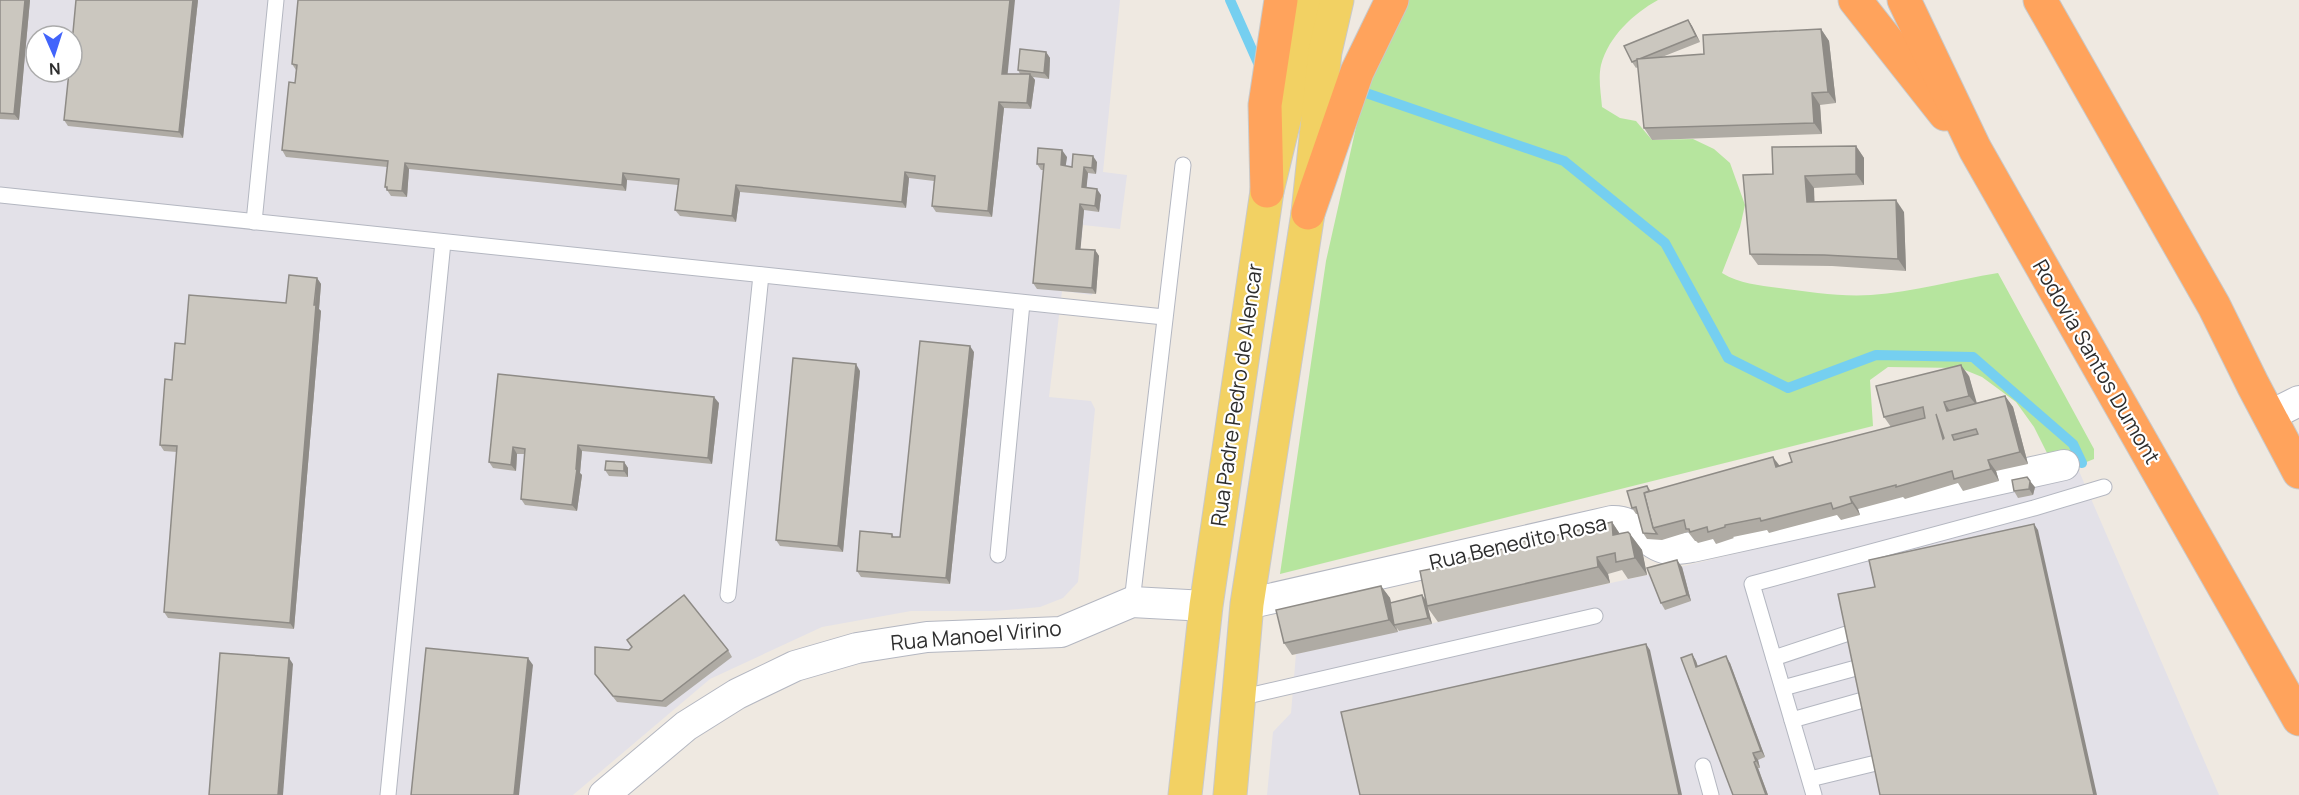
<svg xmlns="http://www.w3.org/2000/svg" width="2299" height="795" viewBox="0 0 2299 795" font-family="Manrope,sans-serif">
<rect width="100%" height="100%" fill="#efe9e1"/>
<g fill="#e3e1e8" fill-rule="evenodd">
<path d="M 0,0 L 1120,0 L 1103,172 L 1127,175 L 1120,229 L 1083,225 L 1080,253 L 1097,254 L 1092,295 L 1062,291 L 1049,397 L 1091,401 L 1095,409 L 1078,582 L 1063,598 L 1040,607 L 995,611 L 911,611 L 822,627 L 710,679 L 573,795 L 0,795 ZM 36,36 L 72,36 L 72,72 L 36,72 Z"/>
<polygon points="2079,471 2219,795 1267,795 1273,732 1291,713 1296,654 1651,574"/>
</g>
<path fill="#b6e59e" d="M 1405,0 L 1658,0 C 1633,14 1609,36 1601,65 C 1598,78 1601,94 1602,107 L 1620,118 L 1636,121 L 1652,140 L 1693,139 L 1714,149 L 1730,163 L 1745,205 L 1740,227 L 1722,273 C 1740,284 1758,285 1779,288 C 1809,292 1841,297 1871,295 C 1914,292 1955,280 1998,273 L 2094,449 L 2094,459 L 2074,467 L 2048,455 L 2034,427 L 2016,402 L 1982,377 L 1960,368 L 1888,367 L 1870,380 L 1873,426 L 1280,574 L 1326,261 L 1357,123 L 1366,93 Z"/>
<g fill="none" stroke-linecap="round" stroke-linejoin="round">
<g stroke="#75cff0" stroke-width="10">
<polyline points="1230,0 1258,63"/>
<polyline points="1366,93 1564,161 1665,243 1728,358 1788,388 1876,355 1973,357 2073,444 2082,463"/>
</g>
<g stroke="#b4b7c1" stroke-width="17">
<g id="lane">
<polyline points="0,195 1164,317"/>
<polyline points="254,222 276,0"/>
<polyline points="998,555 1022,303"/>
<polyline points="728,595 761,275"/>
<polyline points="1132,602 1183,165"/>
<polyline points="1774,658 1849,633"/>
<polyline points="1783,688 1856,668"/>
<polyline points="1239,698 1595,616"/>
<polyline points="1792,720 1863,700"/>
<polyline points="1703,766 1711,795"/>
<polyline points="1810,779 1876,763"/>
<polyline points="388,795 443,242"/>
<polyline points="1814,795 1752,584 2034,508 2104,487"/>
</g>
</g>
<g stroke="#b4b7c1" stroke-width="32">
<g id="street">
<polyline points="2269,416 2299,401"/>
<path d="M 1247,604 L 1612,521 C 1639,520 1644,545 1668,549 C 1675,550 1685,548 1692,547 L 2064,465"/>
<polyline points="604,795 686,726 737,694 795,666 857,648 927,637 1061,632 1132,602 1206,606"/>
</g>
</g>
<g stroke="#c9c9c9" stroke-width="35">
<g id="primary">
<polyline points="1185,795 1206,606 1267,191 1313,0"/>
<polyline points="1230,795 1247,604 1308,213 1325,52 1337,0"/>
</g>
</g>
<g stroke="#c9c9c9" stroke-width="35">
<g id="highway">
<polyline points="1855,0 1945,114"/>
<polyline points="1904,0 1975,149 2299,719"/>
<polyline points="2040,0 2214,306 2253,385 2299,472"/>
<polyline points="1267,191 1265,105 1281,0"/>
<polyline points="1308,213 1357,72 1392,0"/>
</g>
</g>
<use href="#lane" stroke="#fff" stroke-width="15"/>
<use href="#street" stroke="#fff" stroke-width="30"/>
<use href="#primary" stroke="#f2d163" stroke-width="33"/>
<use href="#highway" stroke="#ffa35c" stroke-width="33"/>
</g>
<g fill="#afaba4">
<polygon points="0,0 30,0 19,120 0,119"/>
<polygon points="198,0 183,138 68,126 64,120"/>
<polygon points="1688,20 1692,26 1700,42 1662,57 1704,54 1821,29 1829,41 1836,103 1820,105 1822,134 1652,140 1644,128 1638,67 1636,68 1632,62"/>
<polygon points="1046,52 1050,58 1049,79 1033,77 1035,80 1031,109 1004,108 992,217 936,212 932,206 934,181 909,178 906,208 740,192 736,222 680,216 675,210 678,185 627,180 626,191 409,169 407,197 391,196 385,187 387,167 286,157 282,150 295,83 296,70 292,64 1020,74 1018,70"/>
<polygon points="1856,146 1864,158 1864,185 1814,188 1814,202 1904,212 1906,271 1832,266 1758,265 1750,254 1773,174"/>
<polygon points="1067,157 1065,166 1072,167 1097,162 1096,174 1088,173 1086,188 1101,195 1099,212 1084,210 1080,249 1095,250 1099,256 1096,294 1037,289 1033,283 1044,170 1041,170 1037,164"/>
<polygon points="317,278 321,284 319,309 321,311 294,629 168,618 164,612 177,452 164,451 160,445 172,380 185,344 286,303"/>
<polygon points="974,352 950,584 861,577 857,571 892,534 894,537 900,537"/>
<polygon points="860,371 843,552 780,546 776,540"/>
<polygon points="498,374 719,403 712,464 582,451 580,473 582,475 577,511 525,505 521,499 525,454 517,454 516,471 493,468 489,462"/>
<polygon points="1969,376 1976,403 2005,396 2013,407 2028,464 1996,471 1999,481 1963,491 1958,483 1905,499 1903,497 1858,509 1860,515 1841,520 1837,515 1769,533 1767,530 1733,537 1734,538 1716,544 1713,539 1698,543 1696,541 1695,541 1688,532 1662,540 1647,539 1643,533 1638,514 1636,514 1632,508 1647,486 1651,491 1779,466 1891,427 1884,417"/>
<polygon points="624,462 628,468 628,477 609,476 605,470"/>
<polygon points="2035,487 2033,495 2018,498 2014,491"/>
<polygon points="1612,522 1620,534 1630,534 1642,550 1647,575 1628,579 1622,570 1608,574 1610,583 1438,622 1428,608 1432,624 1399,631 1397,628 1398,632 1292,655 1284,643 1381,586 1390,598 1391,603 1422,595 1426,600 1466,562 1530,542"/>
<polygon points="1682,567 1691,601 1665,610 1661,603"/>
<polygon points="627,640 728,650 732,657 666,707 617,702 595,674 632,647"/>
<polygon points="1692,654 1696,661 1698,667 1730,663 1765,757 1758,760 1760,768 1758,768 1768,795 1733,795"/>
</g>
<g fill="#8e8b86">
<polygon points="25,0 30,0 19,120 14,114"/>
<polygon points="193,0 198,0 183,138 179,132"/>
<polygon points="1010,0 1015,0 1007,80 1002,74"/>
<polygon points="1688,20 1692,26 1700,42 1696,36"/>
<polygon points="1821,29 1829,41 1836,103 1828,92"/>
<polygon points="1046,52 1050,58 1049,79 1044,73"/>
<polygon points="1030,74 1035,80 1031,109 1027,103"/>
<polygon points="1812,93 1820,105 1822,134 1814,123"/>
<polygon points="999,102 1004,108 992,217 988,211"/>
<polygon points="1856,146 1864,158 1864,185 1856,174"/>
<polygon points="1062,150 1067,157 1065,171 1061,165"/>
<polygon points="1093,156 1097,162 1096,174 1092,168"/>
<polygon points="405,163 409,169 407,197 402,191"/>
<polygon points="1084,167 1088,173 1086,193 1082,187"/>
<polygon points="905,172 909,178 906,208 902,202"/>
<polygon points="623,173 627,180 626,191 622,185"/>
<polygon points="1805,176 1814,188 1815,213 1807,202"/>
<polygon points="736,185 740,192 736,222 732,216"/>
<polygon points="1097,189 1101,195 1099,212 1095,206"/>
<polygon points="1896,200 1904,212 1906,271 1898,259"/>
<polygon points="1080,204 1084,210 1080,255 1076,249"/>
<polygon points="1095,250 1099,256 1096,294 1092,288"/>
<polygon points="317,278 321,284 319,309 321,311 294,629 290,623"/>
<polygon points="970,346 974,352 950,584 946,578"/>
<polygon points="856,364 860,371 843,552 838,546"/>
<polygon points="1961,365 1969,376 1978,407 1969,396"/>
<polygon points="2005,396 2013,407 2028,464 2020,452"/>
<polygon points="714,397 719,403 712,464 708,458"/>
<polygon points="1944,402 1952,414 1947,411"/>
<polygon points="578,445 582,451 580,473 582,475 577,511 572,505"/>
<polygon points="513,447 517,454 516,471 511,465"/>
<polygon points="1773,457 1782,469 1776,467"/>
<polygon points="1988,460 1996,471 1999,481 1991,469"/>
<polygon points="624,462 628,468 628,477 624,471"/>
<polygon points="2030,481 2035,487 2033,495 2029,489"/>
<polygon points="1850,497 1858,509 1860,515 1852,503"/>
<polygon points="1612,522 1623,539 1613,535"/>
<polygon points="2034,524 2038,530 2097,795 2094,795"/>
<polygon points="1630,534 1642,550 1647,575 1635,558"/>
<polygon points="1597,557 1608,574 1610,583 1598,567"/>
<polygon points="1677,560 1682,567 1691,601 1687,595"/>
<polygon points="1381,586 1390,598 1396,625 1394,625 1398,632 1389,620"/>
<polygon points="1422,595 1426,601 1427,606 1428,608 1432,624 1428,618"/>
<polygon points="1646,644 1650,650 1682,795 1679,795"/>
<polygon points="1692,654 1696,661 1700,673 1696,667"/>
<polygon points="1726,656 1730,663 1765,757 1761,751"/>
<polygon points="289,658 293,664 283,795 278,795"/>
<polygon points="528,658 533,665 519,795 514,795"/>
<polygon points="1753,753 1758,760 1760,768 1756,761"/>
<polygon points="1754,762 1758,768 1768,795 1766,795"/>
</g>
<g fill="#cbc7bf" stroke="#8e8b86" stroke-width="1.5" fill-rule="evenodd">
<polygon points="0,0 25,0 14,114 0,113"/>
<polygon points="76,0 193,0 179,132 64,120 69,72 72,72 72,43"/>
<polygon points="298,0 1010,0 1002,74 1030,74 1027,103 999,102 988,211 932,206 935,176 905,172 902,202 736,185 732,216 675,210 679,179 623,173 622,185 405,163 402,191 387,190 387,187 385,187 388,161 282,150 289,82 295,83 297,65 292,64"/>
<polygon points="1688,20 1696,36 1632,62 1624,46"/>
<polygon points="1821,29 1828,92 1812,93 1814,123 1644,128 1637,59 1704,54 1703,35"/>
<polygon points="1020,49 1046,52 1044,73 1018,70"/>
<polygon points="1856,146 1856,174 1805,176 1807,202 1896,200 1898,259 1824,255 1750,254 1743,175 1773,174 1772,147"/>
<polygon points="1038,148 1062,150 1061,165 1072,167 1073,154 1093,156 1092,168 1084,167 1082,187 1097,189 1095,206 1080,204 1076,249 1095,250 1092,288 1033,283 1044,164 1037,164"/>
<polygon points="289,275 317,278 314,305 316,305 290,623 164,612 177,446 160,445 165,379 172,380 175,343 185,344 189,295 286,303"/>
<polygon points="920,341 970,346 946,578 857,571 860,531 892,534 892,537 900,537"/>
<polygon points="793,358 856,364 838,546 776,540"/>
<path d="M 1961,365 L 1969,396 L 1944,402 L 1947,411 L 2005,396 L 2020,452 L 1988,460 L 1991,469 L 1954,479 L 1952,471 L 1896,487 L 1896,485 L 1850,497 L 1852,503 L 1833,509 L 1831,503 L 1761,521 L 1760,518 L 1725,525 L 1725,527 L 1708,532 L 1707,527 L 1690,532 L 1689,529 L 1686,529 L 1684,520 L 1653,528 L 1644,493 L 1773,457 L 1776,467 L 1792,462 L 1789,453 L 1925,418 L 1923,407 L 1884,417 L 1876,386 ZM 1936,414 L 1944,438 L 1943,439 ZM 1976,429 L 1978,434 L 1954,440 L 1952,435 Z"/>
<polygon points="498,374 714,397 708,458 578,445 576,469 577,469 572,505 521,499 525,449 513,447 511,465 489,462"/>
<polygon points="606,461 624,462 624,471 605,470"/>
<polygon points="2027,477 2030,481 2029,489 2014,491 2012,480"/>
<polygon points="1647,486 1649,491 1644,493 1653,528 1657,534 1643,533 1636,507 1632,508 1627,491"/>
<polygon points="1612,522 1613,535 1628,532 1630,534 1635,558 1616,562 1615,553 1597,557 1598,567 1427,606 1420,571 1466,562 1466,559 1503,549 1503,546 1528,540 1529,542"/>
<polygon points="2034,524 2094,795 1880,795 1838,594 1875,587 1869,560"/>
<polygon points="1677,560 1687,595 1661,603 1647,568"/>
<polygon points="1381,586 1389,620 1284,643 1276,610"/>
<polygon points="684,595 728,650 662,701 613,696 595,674 595,647 629,650 632,647 627,640"/>
<polygon points="1422,595 1428,618 1394,625 1390,603"/>
<polygon points="1646,644 1679,795 1360,795 1341,712"/>
<polygon points="426,648 528,658 514,795 411,795"/>
<polygon points="220,653 289,658 278,795 209,795"/>
<polygon points="1692,654 1696,667 1726,656 1761,751 1753,753 1756,761 1754,762 1766,795 1733,795 1681,658"/>
</g>
<g text-anchor="middle" stroke-width="4.5" stroke-linejoin="round" paint-order="stroke">
<g font-size="21" fill="#2e2e2e" stroke="#fff">
<text transform="translate(2096 362) rotate(60)" y="7">Rodovia Santos Dumont</text>
<text transform="translate(1237 395) rotate(-82)" y="7">Rua Padre Pedro de Alencar</text>
<text transform="translate(1518 543) rotate(-13)" y="7">Rua Benedito Rosa</text>
<text transform="translate(976 636) rotate(-5)" y="7">Rua Manoel Virino</text>
</g>
</g>
<g transform="translate(54 54) rotate(177)"><circle r="28" fill="#ffffff" stroke="#ababab" stroke-width="1.5"/>
<path d="M0-4.5L10 22L0 15L-10 22Z" fill="#4264fb"/>
<text y="-9" font-size="16" font-weight="bold" text-anchor="middle" fill="#2e2e2e">N</text>
</g>
</svg>
